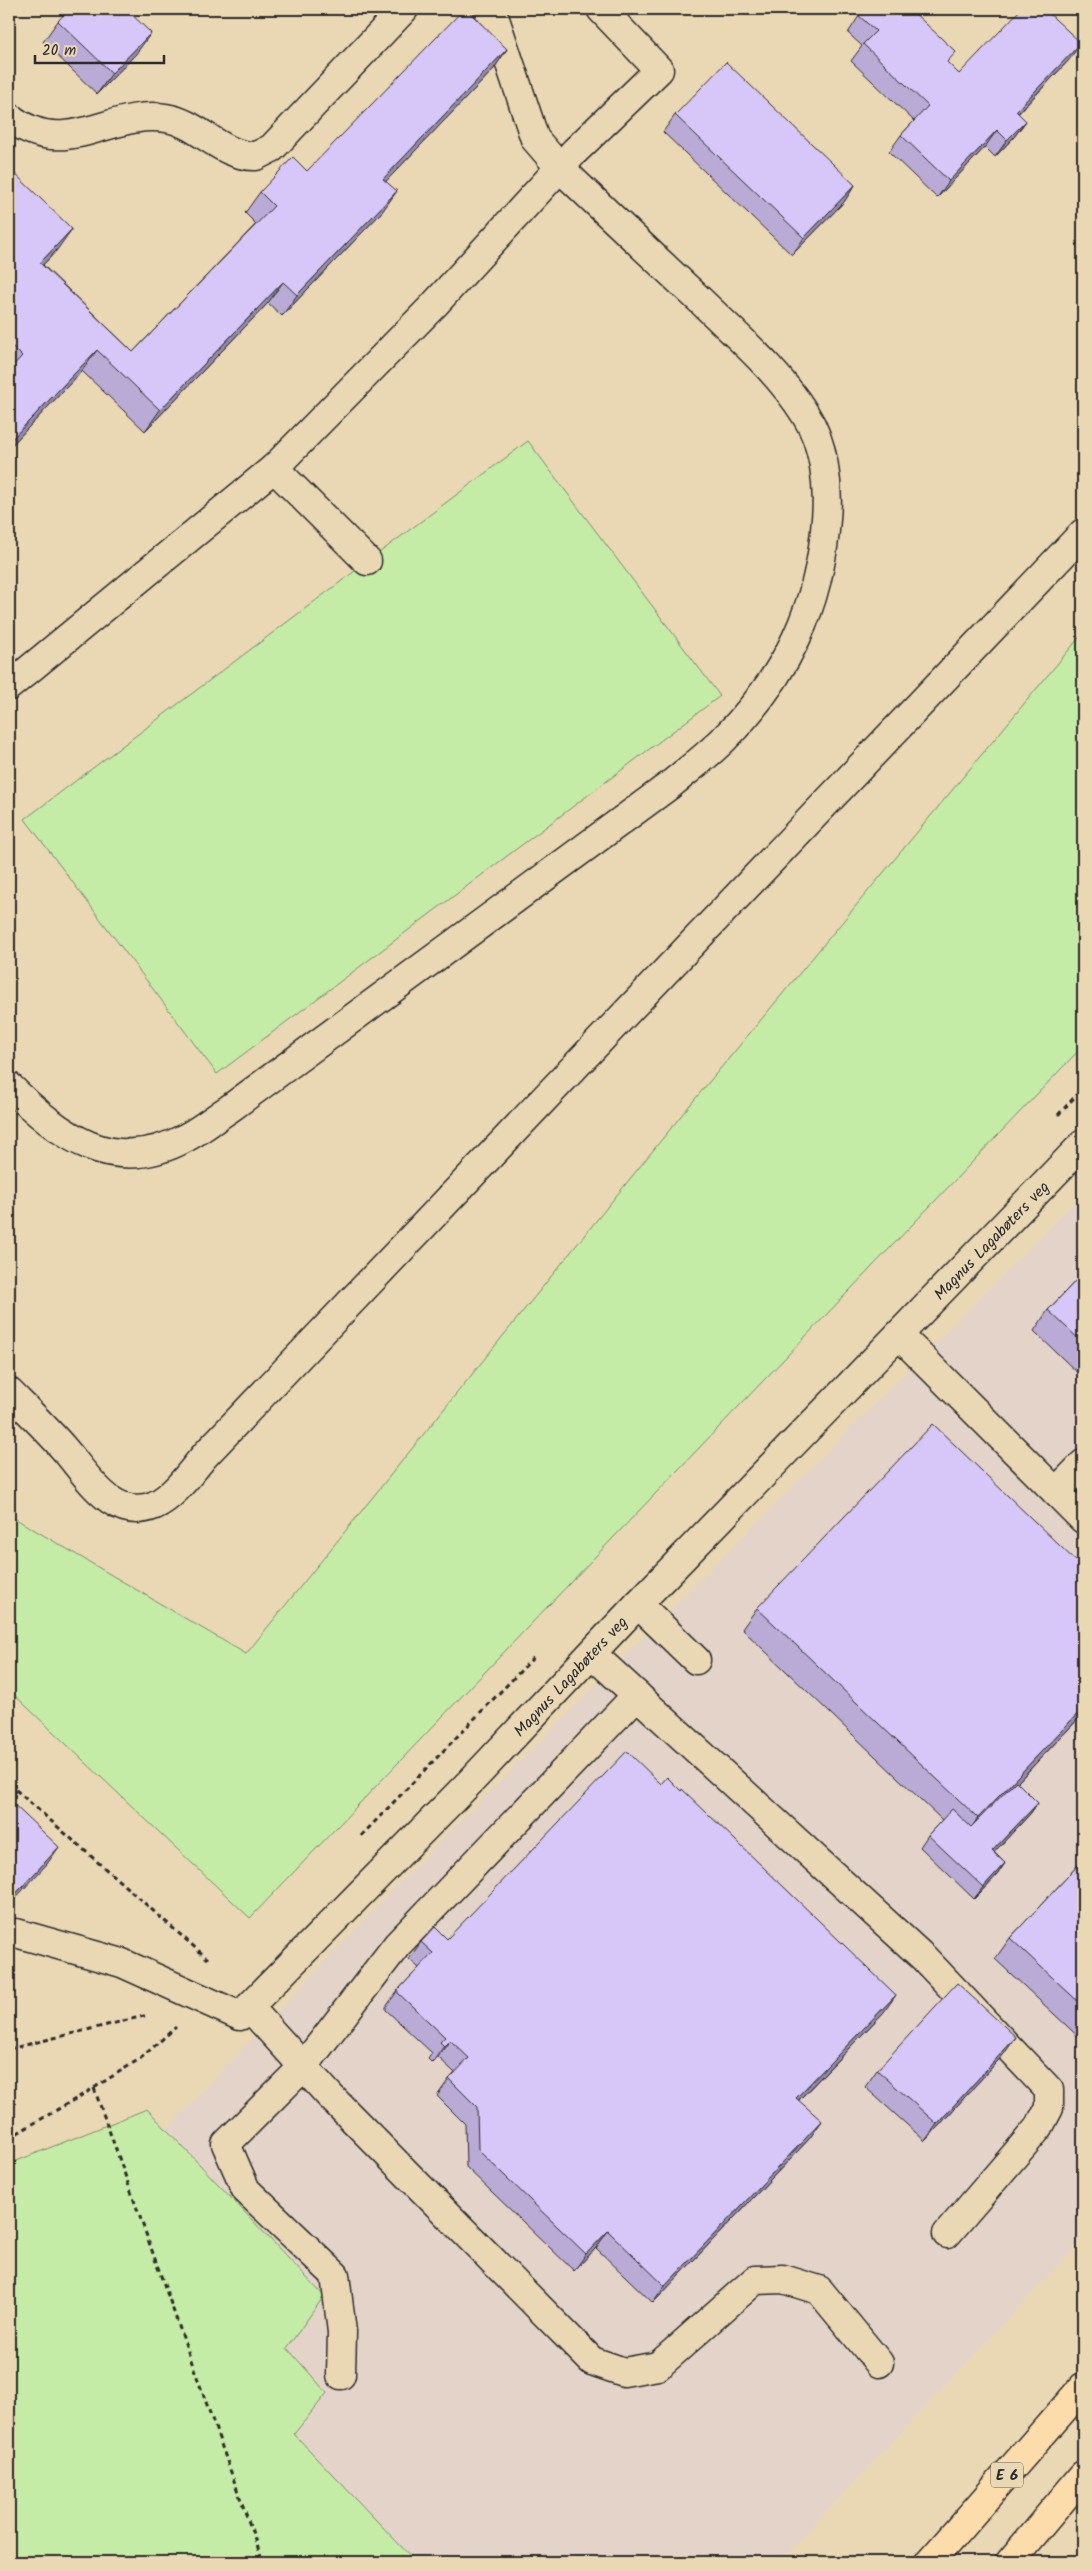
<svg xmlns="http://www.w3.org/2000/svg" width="1092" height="2571" viewBox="0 0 1092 2571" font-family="Kalam,sans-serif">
<rect width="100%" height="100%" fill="#ead8b5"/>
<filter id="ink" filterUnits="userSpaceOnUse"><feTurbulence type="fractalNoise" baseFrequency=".02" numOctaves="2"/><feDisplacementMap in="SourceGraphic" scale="10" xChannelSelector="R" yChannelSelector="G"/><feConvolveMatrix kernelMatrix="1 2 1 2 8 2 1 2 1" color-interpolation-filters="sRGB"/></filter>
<g filter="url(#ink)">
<polygon fill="#e4d3c9" points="1083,1194 1083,2239 779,2562 416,2562 293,2434 327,2393 287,2348 324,2296 147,2109 168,2128 394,1888"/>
<g fill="#c5eca6" stroke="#788c68">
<polygon points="528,441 720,696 217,1074 25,819"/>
<polygon points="1083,633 1083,1046 250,1918 9,1690 9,1515 246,1654 680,1117"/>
<polygon points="147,2109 324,2296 287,2348 327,2393 294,2434 416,2562 9,2562 9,2164"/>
</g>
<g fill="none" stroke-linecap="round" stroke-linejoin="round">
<g stroke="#2b2b2b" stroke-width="31">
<g id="minor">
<path d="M 9,117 C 66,162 109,109 166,118 C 199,123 221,157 256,156 L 272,148 L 404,9"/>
<polyline points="274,468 367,561"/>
<polyline points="9,686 274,468 434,305 575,151 659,70 601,9"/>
<path d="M 9,1086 C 60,1136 114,1178 187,1137 C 202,1129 215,1118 229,1109 L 670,785 C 688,770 707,756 723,740 C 786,677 820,607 826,519 C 829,485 824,443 805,414 C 778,371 738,337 702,302 C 655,258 607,213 560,168 L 535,139 L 495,19 L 488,9"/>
<polyline points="900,1336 1083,1519"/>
<path d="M 9,1392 C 28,1411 48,1430 65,1450 C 87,1475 113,1523 155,1505 C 176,1495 191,1471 206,1454 L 1083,533"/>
<polyline points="1056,1492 1083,1464"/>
<polyline points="638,1604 696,1660"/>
<polyline points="592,1654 924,1958 1049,2090 1049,2108 1039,2127 947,2234"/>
<polyline points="16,1933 122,1963 240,2016 472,1780 638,1604 1083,1144"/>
<polyline points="250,2008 330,2096 592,2361 624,2372 658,2366 755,2280 783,2279 819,2290 879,2363"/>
<polyline points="341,2375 342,2332 335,2275 246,2190 226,2144 303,2067 397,1945 637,1695"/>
</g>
</g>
<g stroke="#2b2b2b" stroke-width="31">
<g id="highway">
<polyline points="930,2562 1083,2387"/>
<polyline points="1010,2562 1083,2475"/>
</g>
</g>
<g stroke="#2b2b2b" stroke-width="3" stroke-dasharray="5 4" stroke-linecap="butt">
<polyline points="1058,1115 1083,1088"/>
<polyline points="9,1784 208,1959"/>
<polyline points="361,1836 536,1655"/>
<polyline points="9,2049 148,2015"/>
<polyline points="94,2088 263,2562"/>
<polyline points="9,2138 94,2088 141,2058 176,2027"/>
</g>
<use href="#minor" stroke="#ead8b5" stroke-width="28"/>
<use href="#highway" stroke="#fddcac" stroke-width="28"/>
</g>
<g fill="#b9abd6" stroke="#2b2b2b">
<polygon points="859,16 948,63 959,74 1069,60 1018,114 1026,121 1014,137 995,157 985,147 937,198 889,152 901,135 914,121 851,61 862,46 848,33"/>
<polygon points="58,21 136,54 97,94 43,42"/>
<polygon points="507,49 493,70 386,181 382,212 282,316 268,303 145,431 82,371 9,448 9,168 57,250 43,265 133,352 256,224 245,213 260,192 307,171"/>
<polygon points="675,115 855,185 844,202 792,255 663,132"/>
<polygon points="1083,1273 1083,1378 1034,1331 1048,1310"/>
<polygon points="1083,1568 1083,1714 1017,1783 1038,1803 1030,1814 994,1852 1005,1863 997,1875 974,1899 920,1847 928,1835 942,1820 742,1629 757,1608"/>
<polygon points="1083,1860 1083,2041 995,1959 1010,1938"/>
<polygon points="447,1939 884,2012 799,2100 810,2138 653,2303 596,2248 574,2271 466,2167 465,2124 437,2096 449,2079 455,2073 438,2057 432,2063 428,2059 432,2053 386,2010 386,2007 398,1990 419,1968 409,1959 421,1942"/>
<polygon points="1004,2054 925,2141 865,2087 877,2070"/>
</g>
<g fill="#968bae" stroke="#2b2b2b">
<polygon points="151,33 136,54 97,94 112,73"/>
<polygon points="1081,43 1069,60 1004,128 1016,111"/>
<polygon points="507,49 493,70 368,200 383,179"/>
<polygon points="1026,121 1014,137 995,157 1007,140"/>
<polygon points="997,130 985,147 937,198 949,181"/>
<polygon points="855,185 844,202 792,255 804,238"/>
<polygon points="397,191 382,212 282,316 297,295"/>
<polygon points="72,229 57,250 25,284 40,263"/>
<polygon points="283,282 268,303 145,431 160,410"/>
<polygon points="97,350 82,371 9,448 9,442"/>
<polygon points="1083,1708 1083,1714 963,1839 978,1818"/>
<polygon points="1038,1803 1030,1814 984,1863 992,1851"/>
<polygon points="59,1847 47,1864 9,1905 9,1901"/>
<polygon points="1005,1863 997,1875 974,1899 983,1887"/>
<polygon points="896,1995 884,2012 785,2114 796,2098"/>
<polygon points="1016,2037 1004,2054 925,2141 937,2124"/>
<polygon points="450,2040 438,2057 432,2063 444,2046"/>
<polygon points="822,2121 810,2138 653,2303 665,2286"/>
<polygon points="608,2231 596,2248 574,2271 586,2254"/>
</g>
<g fill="#d7c7f9" stroke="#2b2b2b">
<polygon points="69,9 126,9 151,33 112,73 58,21"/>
<polygon points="464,9 466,9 507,49 383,179 397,191 297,295 283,282 160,410 97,350 9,442 9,370 22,356 9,343 9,168 72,229 40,263 133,352 274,206 260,192 293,157 307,171"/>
<polygon points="866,9 910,9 956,52 947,62 959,74 1021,9 1044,9 1081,43 1016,111 1026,121 1007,140 997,130 949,181 901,135 928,106 863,44 876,31 859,16"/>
<polygon points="726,62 855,185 804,238 675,115"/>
<polygon points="1083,1273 1083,1343 1048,1310"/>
<polygon points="933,1424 1083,1568 1083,1708 978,1818 757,1608"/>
<polygon points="627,1751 661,1784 667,1777 681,1791 682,1789 896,1995 796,2098 822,2121 665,2286 608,2231 586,2254 478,2150 477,2107 449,2079 469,2058 450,2040 444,2046 440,2042 445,2037 398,1993 398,1990 433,1953 421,1942 435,1927 447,1939"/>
<polygon points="1016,1781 1038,1803 992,1851 1005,1863 983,1887 928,1835 952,1809 971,1827"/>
<polygon points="9,1800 59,1847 9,1901"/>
<polygon points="1083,1860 1083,2006 1010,1938"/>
<polygon points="957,1983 1016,2037 937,2124 877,2070"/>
</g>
</g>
<g text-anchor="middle" stroke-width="4.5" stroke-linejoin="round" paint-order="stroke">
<rect fill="#ead8b5" stroke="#645f54" stroke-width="1" x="991" y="2462.5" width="32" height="25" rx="4"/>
<g font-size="15" font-weight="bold" fill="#2b2b2b">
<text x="1007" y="2480">E 6</text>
</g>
<g font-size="16" fill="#2b2b2b" stroke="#ead8b5">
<text transform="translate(991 1240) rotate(-46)" y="6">Magnus Lagabøters veg</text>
<text transform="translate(570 1676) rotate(-47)" y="6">Magnus Lagabøters veg</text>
</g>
</g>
<rect width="1092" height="2571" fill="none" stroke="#ead8b5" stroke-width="30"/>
<rect x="15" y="15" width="1062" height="2541" fill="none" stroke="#2b2b2b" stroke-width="2" filter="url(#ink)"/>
<path d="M35 55v8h129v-8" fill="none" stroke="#2b2b2b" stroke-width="2.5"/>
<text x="42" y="55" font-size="15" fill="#2b2b2b" stroke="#ead8b5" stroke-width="4" paint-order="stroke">20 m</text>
</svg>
